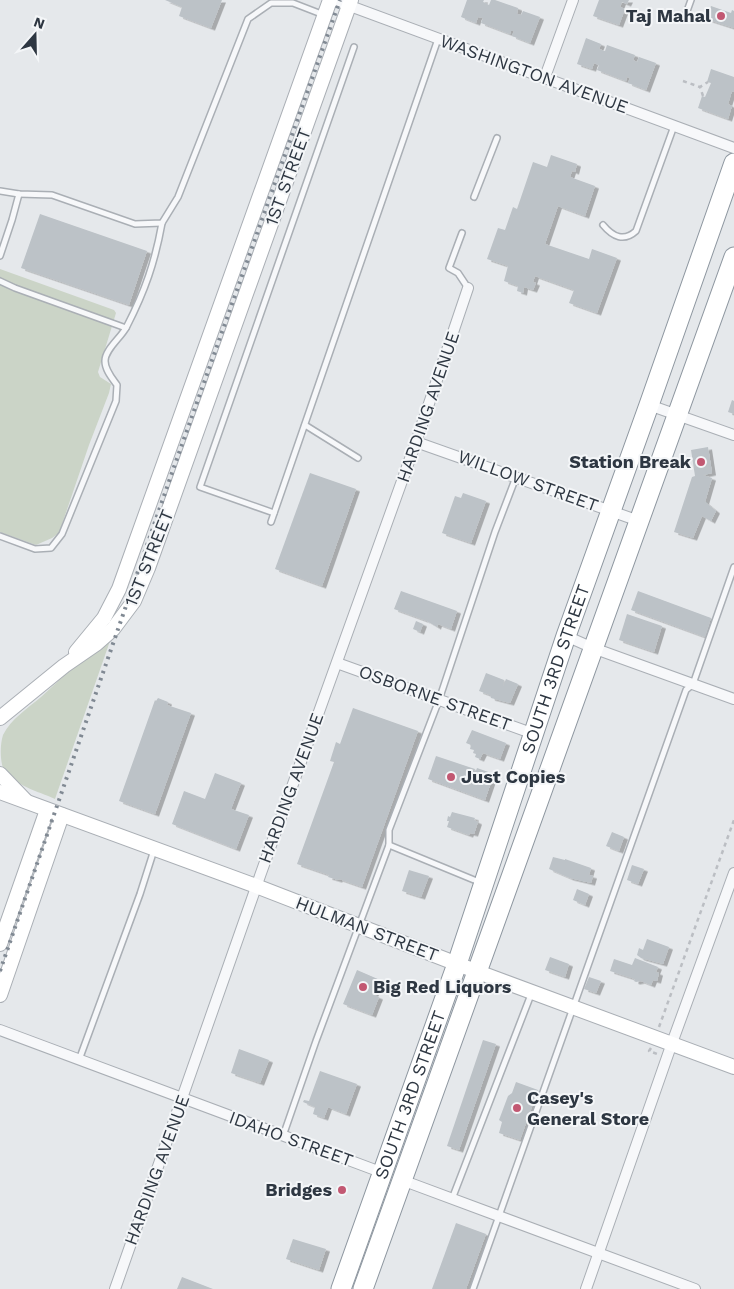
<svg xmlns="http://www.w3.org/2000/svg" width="734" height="1289" viewBox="0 0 734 1289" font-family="'Work Sans',sans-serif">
<defs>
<filter id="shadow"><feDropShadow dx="4" dy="2.5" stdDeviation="0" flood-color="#0004"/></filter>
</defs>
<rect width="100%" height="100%" fill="#e5e8eb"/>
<g fill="#cbd4c7">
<polygon points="0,269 114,310 116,313 98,372 100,377 111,384 109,393 89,445 59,533 52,538 36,545 0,532"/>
<path d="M 110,641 L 55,799 C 38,791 14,786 3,768 C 0,759 0,744 3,735 C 11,719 28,708 41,697 C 62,678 84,655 110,641 Z"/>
</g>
<g fill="#bcc2c7" filter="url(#shadow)">
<polygon points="165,0 222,0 211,28 179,16 182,7"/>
<polygon points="467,0 484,0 483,2 489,5 491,0 495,0 518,8 517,14 521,15 523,11 540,17 530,43 512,36 514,31 511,31 510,34 481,23 483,18 478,17 476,23 461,17"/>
<polygon points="599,0 629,0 627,4 622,2 620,7 625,9 619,25 593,16"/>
<polygon points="711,6 731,13 732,10 734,11 734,28 706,19"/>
<polygon points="586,38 601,44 599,49 605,51 607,45 635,55 633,60 637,62 639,57 656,63 646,90 628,83 630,78 627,77 626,81 597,70 599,65 594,63 592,69 577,64"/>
<polygon points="711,69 734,77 734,92 732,91 728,104 732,106 728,119 698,108 702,96 705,97 711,83 707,82"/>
<polygon points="551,155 577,164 575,172 572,171 570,177 595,186 585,216 558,206 545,244 589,259 592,249 617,258 597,313 569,303 574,290 535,276 533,282 536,283 533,290 524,287 523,293 517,291 518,286 504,281 508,266 487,259 498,228 505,230 513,207 517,209 533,162 547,167"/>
<polygon points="40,214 147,251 129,305 21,268"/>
<polygon points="732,400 734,401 734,414 728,412"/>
<polygon points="708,447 712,473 703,475 712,478 705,502 716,511 711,521 702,516 693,538 674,532 692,477 695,476 691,450"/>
<polygon points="310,473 356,489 322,586 275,569"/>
<polygon points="463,493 486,501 471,543 442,533 455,496 461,498"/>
<polygon points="401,591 457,611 451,629 438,624 437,627 427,621 394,609"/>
<polygon points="638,591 711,618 705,637 631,610"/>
<polygon points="627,614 662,626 654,652 619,640"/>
<polygon points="416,621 423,624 420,632 413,629"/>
<polygon points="486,673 504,680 503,686 506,679 518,684 510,703 491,698 490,695 479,691"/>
<polygon points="158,698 168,702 167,705 191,713 155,814 119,801 155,700 156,701"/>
<polygon points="353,708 418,731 362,887 339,879 338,880 328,877 329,875 297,864 334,762 330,761 336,742 340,744"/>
<polygon points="472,730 506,743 500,759 483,753 480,759 475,757 476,754 473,753 474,750 470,749 471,745 466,743"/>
<polygon points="436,756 475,769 468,792 477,768 494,774 485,800 428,779"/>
<polygon points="215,773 241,783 231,809 249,815 236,849 172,824 184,791 205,799"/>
<polygon points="452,812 475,818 474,820 478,822 474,834 470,833 469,835 447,827 449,821 447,821 448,816 450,817"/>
<polygon points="612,832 624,837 619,851 606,846"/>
<polygon points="553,857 565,860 565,859 591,868 589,875 593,876 591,883 570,878 549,869"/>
<polygon points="632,865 644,869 638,884 627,880"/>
<polygon points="409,870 429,876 421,897 402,891"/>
<polygon points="577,889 589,894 585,905 573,900"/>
<polygon points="647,939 669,947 663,964 641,958 637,955 639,948 643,950"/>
<polygon points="550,957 569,964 565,977 545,970"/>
<polygon points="635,958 658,967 656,972 659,973 657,981 653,980 651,985 641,981 636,982 634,981 635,979 610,971 614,959 632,965"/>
<polygon points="357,970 380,980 374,995 379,997 372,1015 343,1004"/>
<polygon points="589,977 601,981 596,993 584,989"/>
<polygon points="483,1040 496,1044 459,1150 447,1146"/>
<polygon points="239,1049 269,1060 260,1083 231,1073"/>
<polygon points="320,1071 357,1084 346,1114 328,1107 324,1118 313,1114 315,1107 303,1102 304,1100 309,1101"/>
<polygon points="516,1082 538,1090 520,1140 499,1133 502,1122 499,1120 508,1096 512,1093"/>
<polygon points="456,1223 486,1234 466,1289 432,1289"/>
<polygon points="293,1239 326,1249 319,1270 286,1259"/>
<polygon points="182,1277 213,1289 177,1289"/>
</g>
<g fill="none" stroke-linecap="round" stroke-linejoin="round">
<g stroke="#aaafb5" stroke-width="8">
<g id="lane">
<polyline points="686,14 691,0"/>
<polyline points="0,191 19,194 52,195 135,224 162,223 178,197 248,19 271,3 293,3 324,15"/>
<polyline points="474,197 497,138"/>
<path d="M 603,225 C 613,237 624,242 636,231 L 674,126"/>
<polyline points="462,233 449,268 458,273 468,288"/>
<polyline points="0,256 12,220 19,194"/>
<polyline points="0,281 15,288 126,328"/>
<polyline points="305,425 358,458"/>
<polyline points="274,513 200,487 354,47"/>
<polyline points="271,522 438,39"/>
<path d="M 0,536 L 35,549 L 51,548 L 62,534 L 116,401 L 117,385 C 112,378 105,370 105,361 C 105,349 122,337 127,326 C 145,291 155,262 162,223"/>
<polyline points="389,845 479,882"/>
<polyline points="79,1060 140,894 154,850"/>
<polyline points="283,1136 316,1041 389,845 389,830 439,700 495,532 516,477"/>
<polyline points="452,1199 532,992"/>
<polyline points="473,1289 686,690 693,684 734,567"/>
</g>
</g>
<g stroke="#aaafb5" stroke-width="12">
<g id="street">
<polyline points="334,0 734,148"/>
<polyline points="545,77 573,0"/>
<polyline points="649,405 734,435"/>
<polyline points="416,442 639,521"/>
<polyline points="566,636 593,648 734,699"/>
<polyline points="337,663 534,734"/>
<polyline points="0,1030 386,1174"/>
<polyline points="399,1179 695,1289"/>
<polyline points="115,1289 261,873 416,442 468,288"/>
<polyline points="586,1289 672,1043 734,873"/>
</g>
</g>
<g stroke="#aaafb5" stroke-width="16">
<g id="secondary">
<polyline points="76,652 104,618 119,589 330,0"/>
<polyline points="0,718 64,666 96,644 113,629 134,601 148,568 351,0"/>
<polyline points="0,774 26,801"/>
<polyline points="0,792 256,886 478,972 734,1067"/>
<polyline points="0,944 47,810"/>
<polyline points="0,995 62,815"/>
</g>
</g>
<g stroke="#8e97a0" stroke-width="21">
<g id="highway">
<path id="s1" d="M 341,1289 L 457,964 L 566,636 L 649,405 L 734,163"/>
<polyline points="363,1289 734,257"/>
</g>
</g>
<g stroke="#bbbec3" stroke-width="2.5" stroke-dasharray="4 4" stroke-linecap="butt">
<polyline points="683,81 700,87"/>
<polyline points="703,96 700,87 708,82"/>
<polyline points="659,1027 734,820"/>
<polyline points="651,1048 649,1051 657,1054"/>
</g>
<use href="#lane" stroke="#f7f8fa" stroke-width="5"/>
<use href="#street" stroke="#f7f8fa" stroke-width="10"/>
<use href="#secondary" stroke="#fff" stroke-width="14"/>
<use href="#highway" stroke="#fff" stroke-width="19"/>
<polyline stroke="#808993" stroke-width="4" stroke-dasharray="2.5 5" stroke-linecap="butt" points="0,971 174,467 340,0"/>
</g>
<g fill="#c25872" stroke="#f4f6f8" stroke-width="2">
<circle cx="721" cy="16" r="5"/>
<circle cx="701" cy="462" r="5"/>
<circle cx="451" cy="777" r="5"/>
<circle cx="363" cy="987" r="5"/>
<circle cx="517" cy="1108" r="5"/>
<circle cx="342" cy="1190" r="5"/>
</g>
<g text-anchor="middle" stroke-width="4" stroke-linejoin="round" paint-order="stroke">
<g font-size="18" font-weight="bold" fill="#2e3742" stroke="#f4f6f8" text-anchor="end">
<text x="711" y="22">Taj Mahal</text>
<text x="691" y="468">Station Break</text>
<text x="461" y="783" text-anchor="start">Just Copies</text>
<text x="373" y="993" text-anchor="start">Big Red Liquors</text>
<text x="527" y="1104" text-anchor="start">Casey's<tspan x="527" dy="21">General Store</tspan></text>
<text x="332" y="1196">Bridges</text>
</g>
<g font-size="18" fill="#2e3742" stroke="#f4f6f8">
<text transform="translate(534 74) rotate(20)" y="6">WASHINGTON AVENUE</text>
<text transform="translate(288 177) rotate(-70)" y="6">1ST STREET</text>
<text transform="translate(428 407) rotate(-71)" y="6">HARDING AVENUE</text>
<text transform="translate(528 481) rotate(20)" y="6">WILLOW STREET</text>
<text transform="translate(149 558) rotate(-68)" y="6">1ST STREET</text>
<text dy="6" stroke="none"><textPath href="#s1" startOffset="656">SOUTH 3RD STREET</textPath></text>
<text transform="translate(435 698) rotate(20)" y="6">OSBORNE STREET</text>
<text transform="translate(291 788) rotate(-70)" y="6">HARDING AVENUE</text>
<text transform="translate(367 929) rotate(21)" y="6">HULMAN STREET</text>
<text dy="6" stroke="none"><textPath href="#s1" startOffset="206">SOUTH 3RD STREET</textPath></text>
<text transform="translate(291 1139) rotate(20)" y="6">IDAHO STREET</text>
<text transform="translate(157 1170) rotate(-70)" y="6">HARDING AVENUE</text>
</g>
</g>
<g transform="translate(35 35) rotate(20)" stroke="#f4f6f8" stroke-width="4" paint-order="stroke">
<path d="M0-4L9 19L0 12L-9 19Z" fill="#2e3742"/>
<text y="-8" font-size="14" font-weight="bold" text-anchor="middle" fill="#2e3742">N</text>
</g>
</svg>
